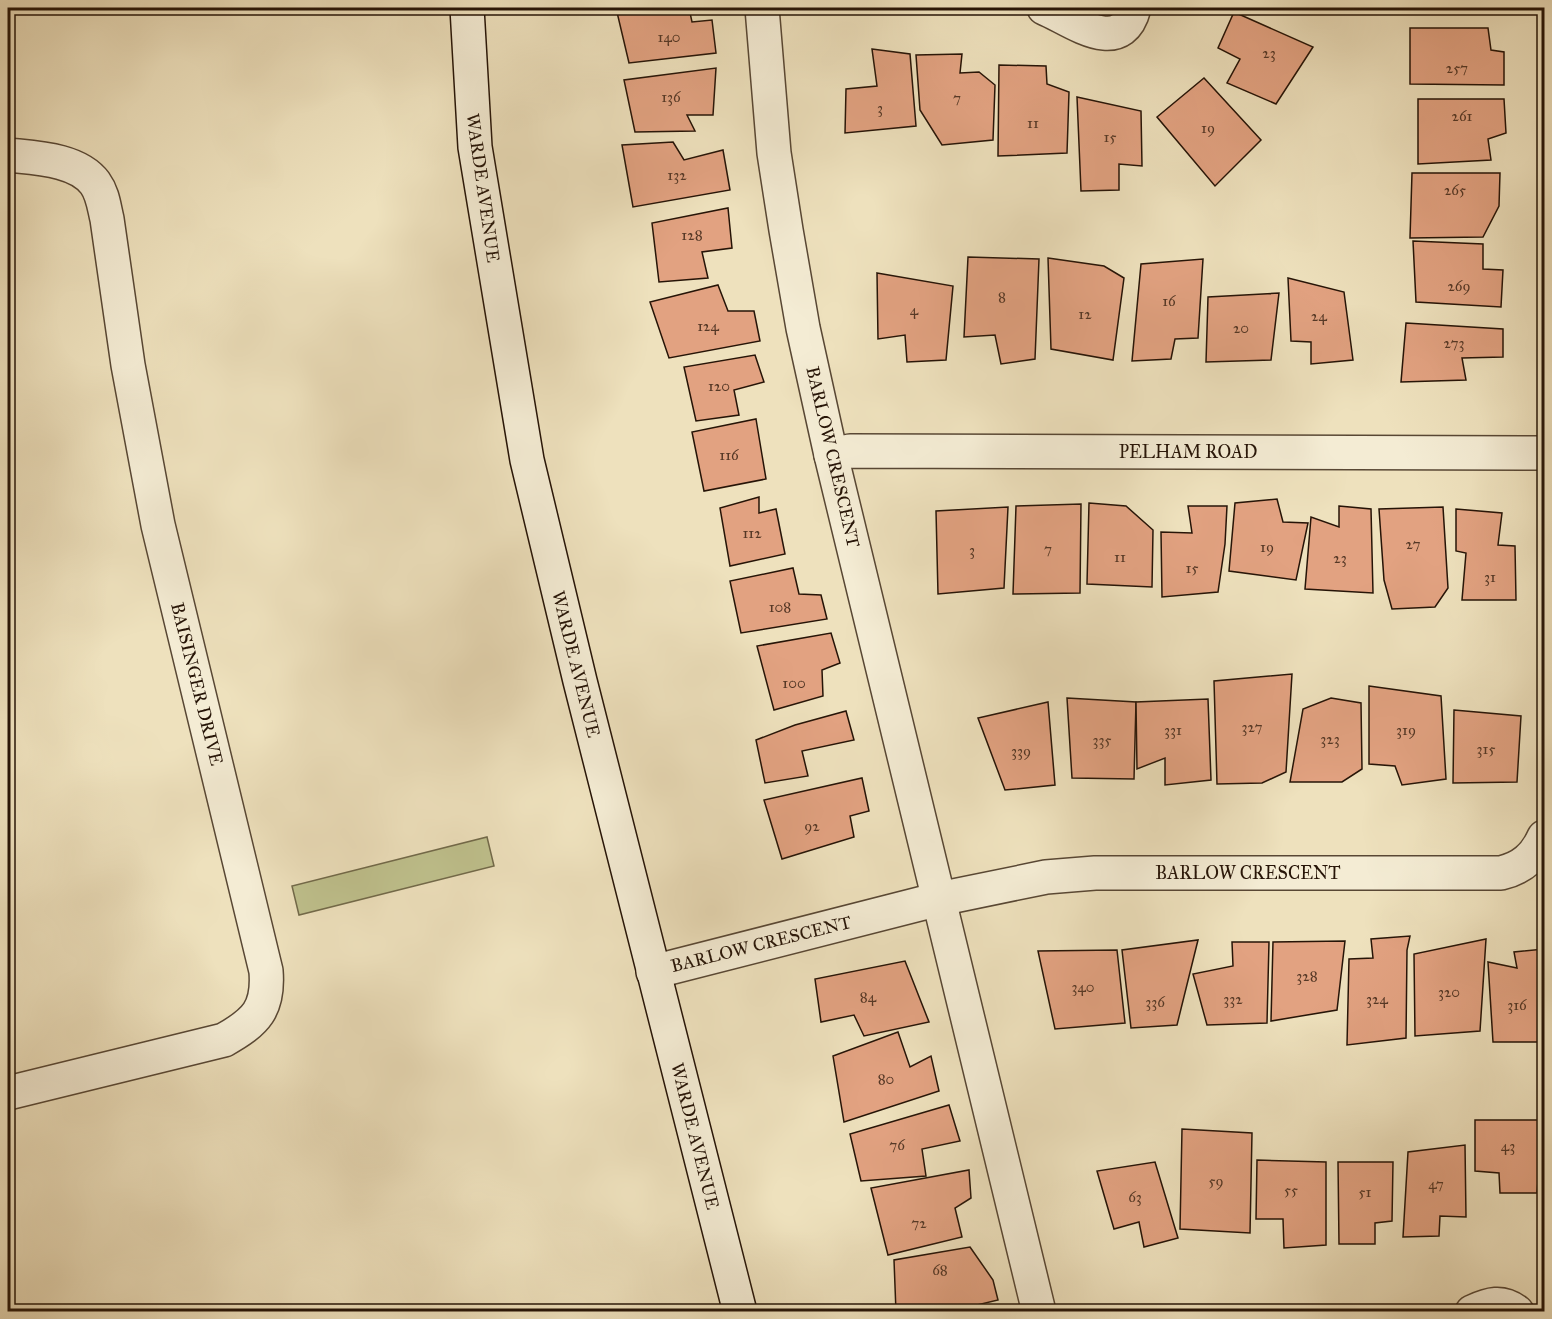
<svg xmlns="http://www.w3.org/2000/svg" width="1552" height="1319" viewBox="0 0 1552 1319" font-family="'IM FELL Great Primer',serif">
<rect width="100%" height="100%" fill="#eee1bd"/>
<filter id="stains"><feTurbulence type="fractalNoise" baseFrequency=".00333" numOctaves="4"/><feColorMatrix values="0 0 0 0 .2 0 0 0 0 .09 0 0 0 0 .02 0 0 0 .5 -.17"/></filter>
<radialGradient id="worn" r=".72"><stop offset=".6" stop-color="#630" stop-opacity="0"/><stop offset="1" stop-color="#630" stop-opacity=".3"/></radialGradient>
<polygon fill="#bfc18d" stroke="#726a4a" stroke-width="1.5" points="487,837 494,866 299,915 292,886"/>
<g fill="#e2a281" stroke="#261407" stroke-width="1.5">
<polygon points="616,8 689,8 692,22 712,20 716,53 629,63"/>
<polygon points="1405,8 1501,8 1501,10 1405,13"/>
<polygon points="1234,12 1313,47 1276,104 1227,83 1240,59 1218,48"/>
<polygon points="1410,28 1488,28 1491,50 1504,52 1504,85 1410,84"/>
<polygon points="872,49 910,54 916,126 845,133 846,89 877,86"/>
<polygon points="962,54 960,73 979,72 995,85 993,140 942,145 920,110 916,55"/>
<polygon points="999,65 1046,66 1047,84 1069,92 1067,153 998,156"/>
<polygon points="716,68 713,115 687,115 695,131 635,132 624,80"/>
<polygon points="1204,78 1261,140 1215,186 1157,117"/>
<polygon points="1077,97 1141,111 1142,166 1119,164 1119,190 1081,191"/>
<polygon points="1418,99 1504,99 1506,133 1488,139 1491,160 1418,164"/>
<polygon points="673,142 684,160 723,150 730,190 633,207 622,145"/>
<polygon points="1412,173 1500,173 1499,206 1483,237 1410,238"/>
<polygon points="728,208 732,248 702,252 708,278 659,282 652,223"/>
<polygon points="1413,241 1483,244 1483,269 1503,270 1501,307 1416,302"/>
<polygon points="968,257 1039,259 1035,359 1001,364 995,335 964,337"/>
<polygon points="1048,258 1104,266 1124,278 1113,360 1051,349"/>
<polygon points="1203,259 1198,338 1175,339 1171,359 1132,361 1141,264"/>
<polygon points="877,273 953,286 946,360 907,362 905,335 878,339"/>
<polygon points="1288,278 1344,292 1353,360 1311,364 1311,342 1291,341"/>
<polygon points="718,285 728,311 754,311 760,341 669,358 650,302"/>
<polygon points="1279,293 1271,360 1206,362 1208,297"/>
<polygon points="1406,323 1503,329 1503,357 1462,358 1466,380 1401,382"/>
<polygon points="755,355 764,382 734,390 739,415 696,421 684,367"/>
<polygon points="756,419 766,479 704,491 692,432"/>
<polygon points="759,497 759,513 776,509 785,554 730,566 720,508"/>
<polygon points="1277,499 1283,522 1308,523 1296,580 1229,571 1235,503"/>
<polygon points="1089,503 1126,506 1153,530 1152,587 1087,584"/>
<polygon points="1081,504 1080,593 1013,594 1016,506"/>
<polygon points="1188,506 1227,506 1225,544 1218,592 1162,597 1161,532 1192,533"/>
<polygon points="1339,506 1371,509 1373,593 1305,589 1311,517 1339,527"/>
<polygon points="1008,507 1004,588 938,594 936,511"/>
<polygon points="1443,507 1448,588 1435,607 1392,609 1384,580 1379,509"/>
<polygon points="1456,509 1502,513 1498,545 1515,546 1516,600 1462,600 1466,553 1456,551"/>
<polygon points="793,568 799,594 821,595 827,619 741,633 730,581"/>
<polygon points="831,633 840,663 822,670 823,696 774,710 757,646"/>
<polygon points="1292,674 1286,772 1262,783 1217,784 1214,681"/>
<polygon points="1369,686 1441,696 1446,779 1402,785 1395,766 1369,764"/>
<polygon points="1067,698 1136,702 1134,779 1072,778"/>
<polygon points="1331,698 1361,703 1362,769 1342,782 1290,782 1303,709"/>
<polygon points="1208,699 1211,780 1165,785 1165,758 1137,769 1136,702"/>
<polygon points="1048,702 1055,785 1005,790 978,718"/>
<polygon points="1454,710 1521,716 1517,782 1453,783"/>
<polygon points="846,711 854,740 802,751 808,776 765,783 756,740 795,725"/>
<polygon points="862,778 869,811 850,816 854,837 782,859 764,800"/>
<polygon points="1410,936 1407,950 1406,1038 1347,1045 1349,959 1373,958 1371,939"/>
<polygon points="1486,939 1480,1031 1415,1036 1414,954"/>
<polygon points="1198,940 1177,1025 1131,1028 1122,950"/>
<polygon points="1345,941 1337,1010 1271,1021 1273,942"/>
<polygon points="1232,942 1269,942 1267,1023 1207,1025 1193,974 1233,966"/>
<polygon points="1544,949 1544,1042 1493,1042 1488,962 1517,968 1514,952"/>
<polygon points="1117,950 1125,1023 1055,1029 1038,951"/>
<polygon points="905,961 929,1022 864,1036 854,1015 821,1022 815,979"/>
<polygon points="898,1032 910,1067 931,1056 939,1091 844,1122 833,1056"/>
<polygon points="949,1105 960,1141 922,1149 926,1176 861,1181 850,1134"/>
<polygon points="1475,1120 1543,1120 1537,1193 1500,1193 1499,1173 1475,1171"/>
<polygon points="1182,1129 1252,1133 1250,1233 1180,1229"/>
<polygon points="1465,1145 1466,1217 1440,1216 1439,1236 1403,1237 1408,1152"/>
<polygon points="1257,1160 1326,1162 1326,1245 1284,1248 1283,1219 1256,1219"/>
<polygon points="1155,1162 1178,1238 1144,1247 1139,1222 1114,1229 1097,1171"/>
<polygon points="1338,1162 1393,1162 1392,1221 1375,1223 1375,1244 1339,1244"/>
<polygon points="969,1170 971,1198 955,1208 962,1237 888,1255 871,1188"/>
<polygon points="970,1247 993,1280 998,1300 948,1312 896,1312 894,1260"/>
</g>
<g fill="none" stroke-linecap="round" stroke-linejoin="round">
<g stroke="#584734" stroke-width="36">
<g id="minor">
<polyline points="762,8 774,153 786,230 803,328 831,455 1039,1312"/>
<path d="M 1044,8 C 1071,19 1121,59 1134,8"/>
<path d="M 8,155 C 35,158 77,159 95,183 C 103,194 104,207 107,219 L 128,365 L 158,525 L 266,971 C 269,1009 256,1022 224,1040 L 8,1093"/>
<polyline points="831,455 850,451 1544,453"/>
<path d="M 653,972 L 939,899 L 1046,877 L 1095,873 L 1501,873 C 1522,868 1535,857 1544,837"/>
<path d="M 1472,1312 C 1489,1304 1502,1300 1517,1312"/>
</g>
</g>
<g stroke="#261407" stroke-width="36">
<polyline id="secondary" points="467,8 475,147 527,460 580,681 740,1312"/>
</g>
<use href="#minor" stroke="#f4ecd4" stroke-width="33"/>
<use href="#secondary" stroke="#f4ecd4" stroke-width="33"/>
</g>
<g text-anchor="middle" stroke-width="4.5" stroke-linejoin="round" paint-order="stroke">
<g font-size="15" fill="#553826">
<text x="669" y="42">140</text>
<text x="1269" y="58">23</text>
<text x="1457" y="73">257</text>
<text x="671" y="102">136</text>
<text x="957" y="103">7</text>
<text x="880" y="113">3</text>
<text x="1462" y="121">261</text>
<text x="1033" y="128">11</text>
<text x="1208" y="133">19</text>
<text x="1110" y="142">15</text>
<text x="677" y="180">132</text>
<text x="1455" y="195">265</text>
<text x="692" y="240">128</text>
<text x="1459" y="291">269</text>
<text x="1002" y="302">8</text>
<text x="1169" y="306">16</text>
<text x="914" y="315">4</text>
<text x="1085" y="319">12</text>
<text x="1319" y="321">24</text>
<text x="708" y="331">124</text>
<text x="1241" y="333">20</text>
<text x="1454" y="348">273</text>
<text x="719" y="391">120</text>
<text x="729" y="460">116</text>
<text x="752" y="538">112</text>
<text x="1413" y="549">27</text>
<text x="1267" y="552">19</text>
<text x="1048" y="554">7</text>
<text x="972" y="555">3</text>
<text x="1120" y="562">11</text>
<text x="1340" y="563">23</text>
<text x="1192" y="573">15</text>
<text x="1490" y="582">31</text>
<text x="780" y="612">108</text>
<text x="794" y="688">100</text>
<text x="1252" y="732">327</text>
<text x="1173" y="735">331</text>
<text x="1406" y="735">319</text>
<text x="1330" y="744">323</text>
<text x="1102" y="745">335</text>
<text x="1486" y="754">315</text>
<text x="1021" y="756">339</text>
<text x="812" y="831">92</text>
<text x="1307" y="981">328</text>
<text x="1083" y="992">340</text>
<text x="1449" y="997">320</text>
<text x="868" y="1002">84</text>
<text x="1233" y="1004">332</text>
<text x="1377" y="1004">324</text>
<text x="1155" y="1007">336</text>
<text x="1517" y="1010">316</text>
<text x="886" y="1084">80</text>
<text x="897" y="1150">76</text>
<text x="1508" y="1151">43</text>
<text x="1216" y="1186">59</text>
<text x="1436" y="1189">47</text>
<text x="1291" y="1195">55</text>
<text x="1365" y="1197">51</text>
<text x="1135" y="1202">63</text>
<text x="919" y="1228">72</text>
<text x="940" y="1275">68</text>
</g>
<g font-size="18" fill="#261407" stroke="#f4ecd4">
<text transform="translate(483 188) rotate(82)" y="6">WARDE AVENUE</text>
<text x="1188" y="458">PELHAM ROAD</text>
<text transform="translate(833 457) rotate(77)" y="6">BARLOW CRESCENT</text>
<text transform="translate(576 664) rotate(76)" y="6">WARDE AVENUE</text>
<text transform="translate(197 684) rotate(76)" y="6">BAISINGER DRIVE</text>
<text x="1248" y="879">BARLOW CRESCENT</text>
<text transform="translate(761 944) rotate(-14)" y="6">BARLOW CRESCENT</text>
<text transform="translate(695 1136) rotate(76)" y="6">WARDE AVENUE</text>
</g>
</g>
<rect width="1552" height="1319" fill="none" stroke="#eee1bd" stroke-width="30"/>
<rect x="9" y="9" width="1534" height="1301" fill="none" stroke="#261407" stroke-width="3"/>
<rect x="15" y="15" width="1522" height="1289" fill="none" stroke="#261407" stroke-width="1.5"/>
<rect width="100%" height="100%" filter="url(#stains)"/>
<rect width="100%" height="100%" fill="url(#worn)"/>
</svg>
